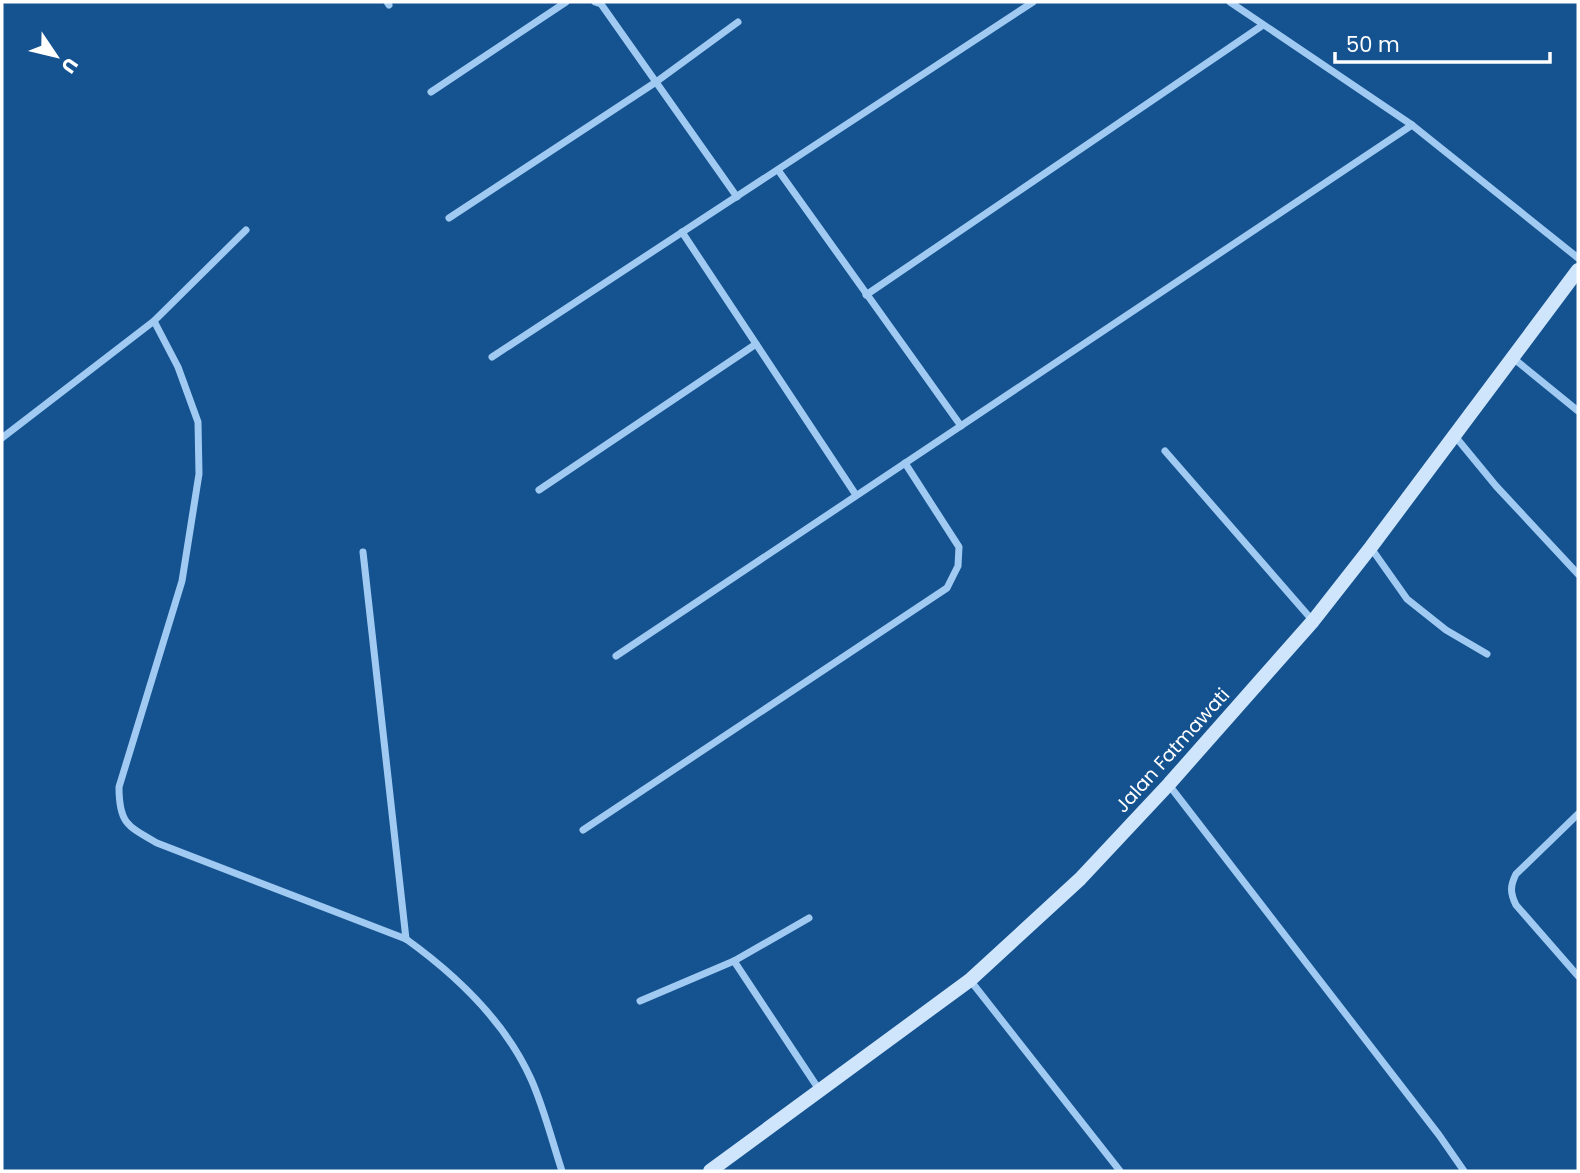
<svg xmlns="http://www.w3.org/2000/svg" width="1580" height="1173" viewBox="0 0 1580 1173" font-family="Poppins,sans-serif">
<rect width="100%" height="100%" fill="#145290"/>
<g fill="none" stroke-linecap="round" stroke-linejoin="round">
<g stroke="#a0caf1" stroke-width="7">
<polyline points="387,2 389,5"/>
<polyline points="595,2 601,4 737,197"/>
<polyline points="1230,2 1412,125 1578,258"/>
<polyline points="431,92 566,2"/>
<polyline points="778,170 961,426"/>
<polyline points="449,218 656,82 738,22"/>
<polyline points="682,232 856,495"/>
<polyline points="866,295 1263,25"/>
<path d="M 154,321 L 178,367 L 198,422 L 199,474 L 182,581 L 119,787 C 119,823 127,826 157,843 L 406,939 C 456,975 505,1021 531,1079 C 544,1108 552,1141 562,1171"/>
<polyline points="492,357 1033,2"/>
<polyline points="1513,358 1578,411"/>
<polyline points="1454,435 1496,486 1578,574"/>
<polyline points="2,438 154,321 246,230"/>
<polyline points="1165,451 1313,621"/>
<polyline points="539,490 756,344"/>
<polyline points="1371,548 1407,599 1446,630 1487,654"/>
<polyline points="363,552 406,939"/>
<polyline points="616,656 1412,125"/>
<polyline points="1169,785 1439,1135 1464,1171"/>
<path d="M 1578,814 L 1516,874 C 1510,886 1510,893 1516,905 L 1578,976"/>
<polyline points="583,830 947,588 958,566 959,547 905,463"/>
<polyline points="734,961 820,1091"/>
<polyline points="970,980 1120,1171"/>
<polyline points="640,1001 734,961 809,918"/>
</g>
<polyline stroke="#cfe5fc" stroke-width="14" points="710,1171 970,980 1080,879 1169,784 1313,621 1371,547 1578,270"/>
</g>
<g text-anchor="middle" stroke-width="5" stroke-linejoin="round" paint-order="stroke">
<g font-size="19" fill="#fff" stroke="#145290">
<text transform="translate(1172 750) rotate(-48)" y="7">Jalan Fatmawati</text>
</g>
</g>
<rect width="1580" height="1173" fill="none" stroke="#ffffff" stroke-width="7"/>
<g transform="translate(56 56) rotate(125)" stroke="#145290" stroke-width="5" paint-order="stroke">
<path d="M0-5L12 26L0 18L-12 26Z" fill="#ffffff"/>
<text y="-10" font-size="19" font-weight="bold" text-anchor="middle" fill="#ffffff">U</text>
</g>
<path d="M1335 52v10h215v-10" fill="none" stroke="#ffffff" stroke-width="3.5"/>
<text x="1346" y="52" font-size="21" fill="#ffffff" stroke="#145290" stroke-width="5" paint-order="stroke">50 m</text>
</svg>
